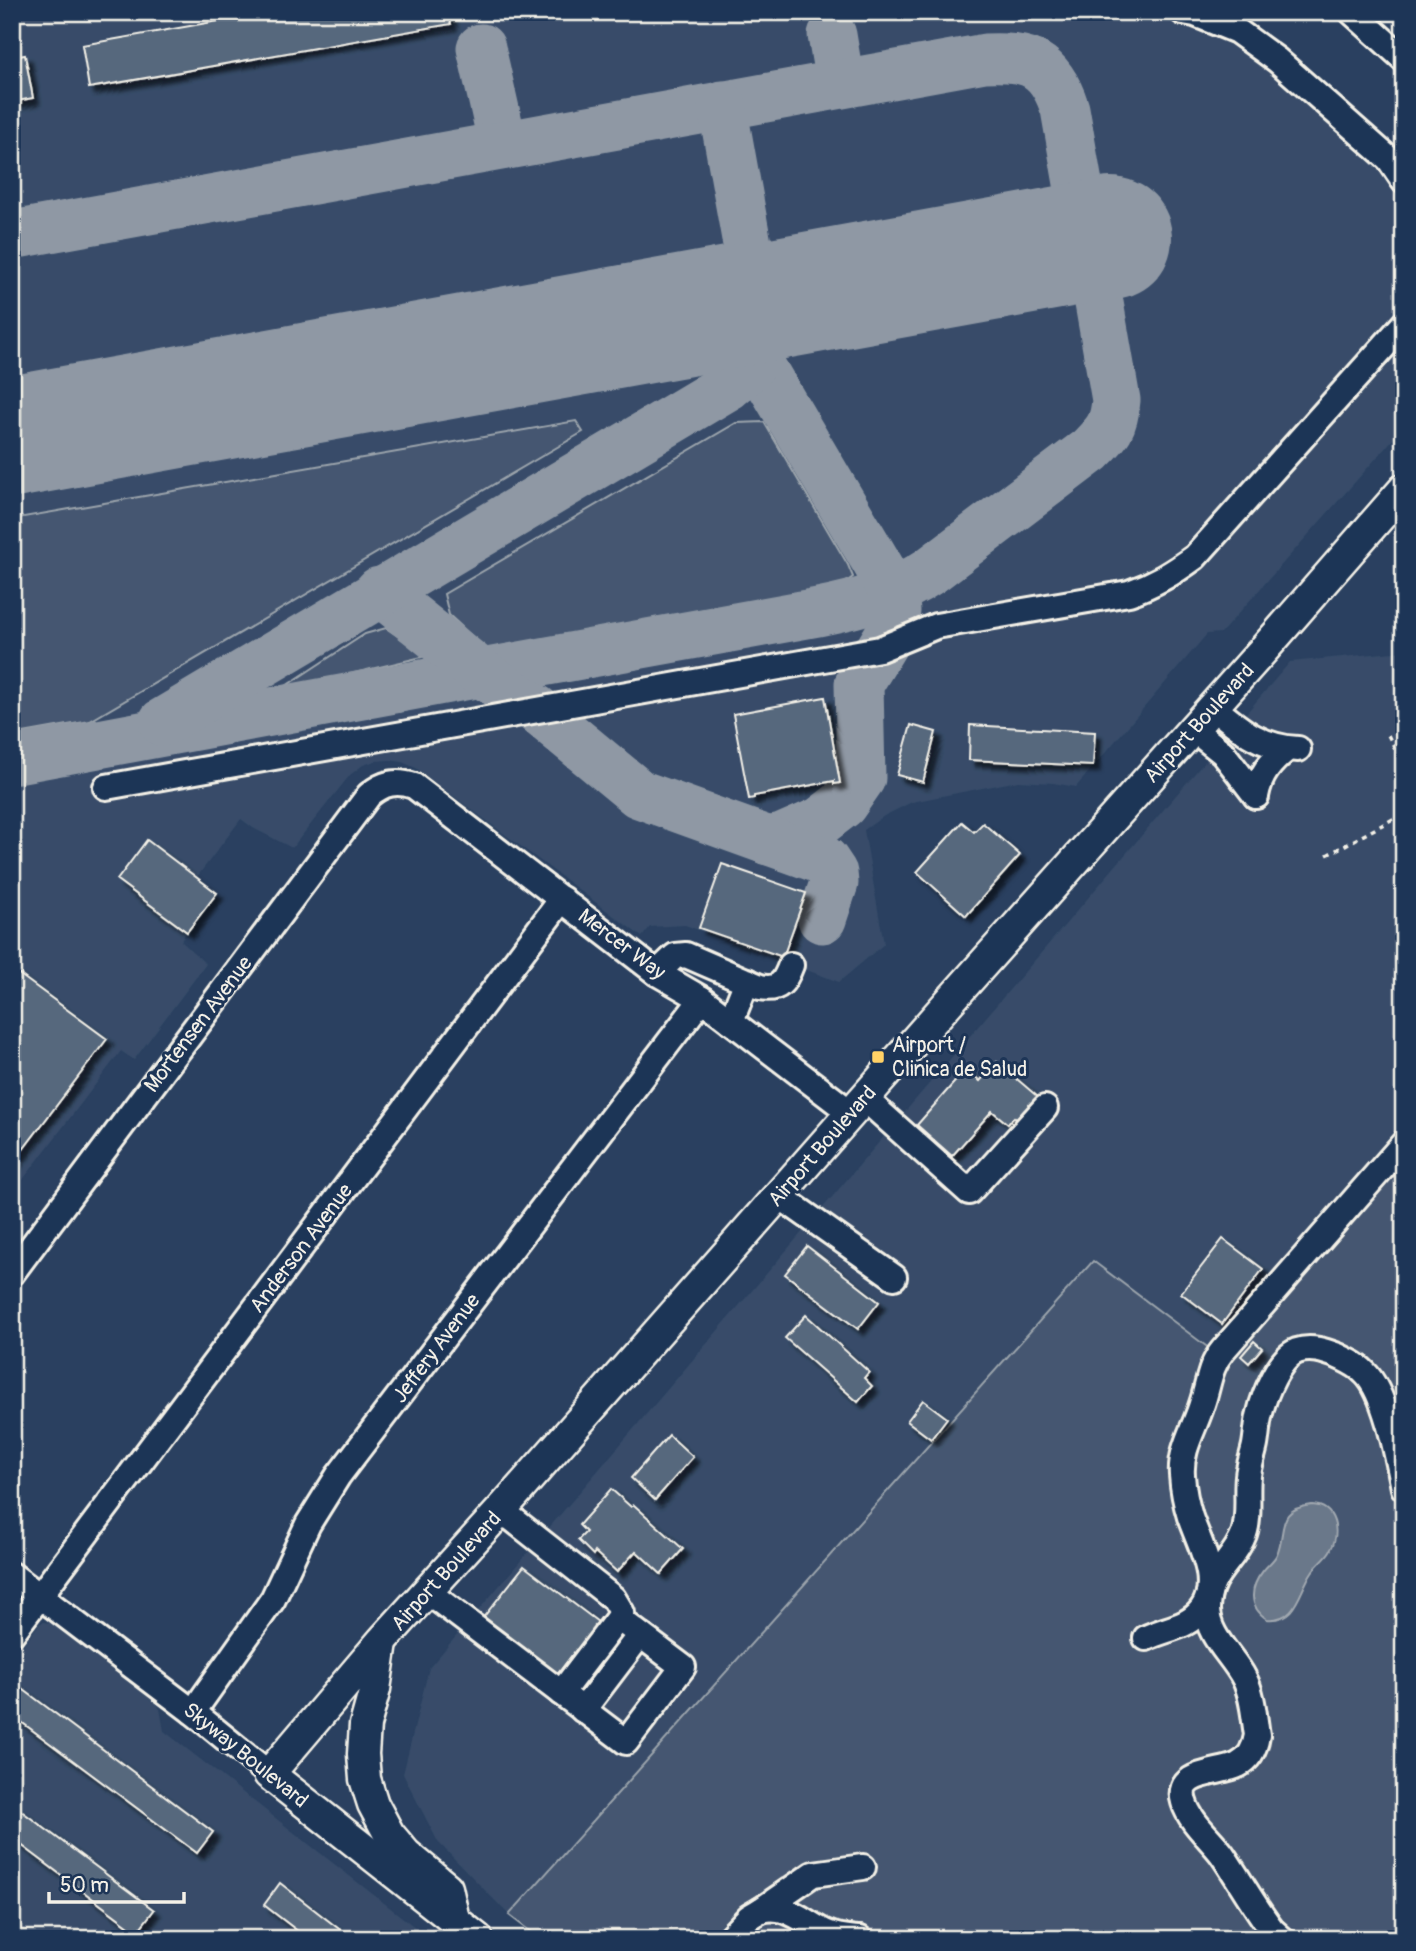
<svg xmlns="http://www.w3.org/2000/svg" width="1416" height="1951" viewBox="0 0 1416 1951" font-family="Pangolin,sans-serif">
<defs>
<filter id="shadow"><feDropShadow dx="6" dy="6" stdDeviation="2" flood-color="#0009"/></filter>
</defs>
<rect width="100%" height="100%" fill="#2a4060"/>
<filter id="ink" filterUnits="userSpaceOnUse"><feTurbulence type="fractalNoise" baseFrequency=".0143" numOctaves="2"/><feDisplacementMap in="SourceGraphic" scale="14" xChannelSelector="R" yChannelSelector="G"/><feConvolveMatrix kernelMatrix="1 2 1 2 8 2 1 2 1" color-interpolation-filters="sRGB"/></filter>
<g filter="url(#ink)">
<g fill="#374c69">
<polygon points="12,12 1233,12 1287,49 1404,152 1404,353 1394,364 1404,373 1404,427 1221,633 1207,634 1076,787 1053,783 1018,781 912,802 884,816 864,830 884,944 839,982 685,925 650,927 642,937 416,768 402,762 389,760 375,761 363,765 350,775 292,848 253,828 241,819 168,915 188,929 181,941 206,964 134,1060 121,1051 12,1194"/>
<polygon points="1404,651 1404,1134 1214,1353 1092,1261 509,1915 438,1842 403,1774 429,1668 1290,662"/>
<polygon points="43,1622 51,1623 156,1703 160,1709 164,1731 430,1939 12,1939 12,1660 39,1624"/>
</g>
<g fill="#445771" stroke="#9ca4ac" stroke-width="2">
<polygon points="576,421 583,432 90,721 12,735 12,519"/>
<polygon points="764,422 848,565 853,577 838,588 487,650 449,615 444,594 736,423"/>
<polygon points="386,628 426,656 278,691 365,634"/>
<polygon points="1404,1134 1404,1939 540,1939 509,1915 1093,1261 1214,1352"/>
</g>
<path fill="#6a788a" stroke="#a1a8b0" stroke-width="2" d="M 1312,1505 C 1336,1506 1341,1533 1330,1551 C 1325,1559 1317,1564 1312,1572 C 1299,1591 1297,1622 1267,1619 C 1248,1607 1250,1587 1263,1571 C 1267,1565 1274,1561 1277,1554 C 1287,1530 1275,1509 1312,1505 Z"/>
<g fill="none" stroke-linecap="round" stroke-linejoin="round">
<g stroke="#8f98a4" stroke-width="49">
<polyline points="832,35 840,83"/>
<polyline points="481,48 503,145"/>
<path d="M 12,235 L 985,58 C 1030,56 1050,63 1065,109 L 1116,400 C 1114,426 1108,432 1090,450 L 930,571 C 896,594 858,604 818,612 L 481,673 L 12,760"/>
<polyline points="757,360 894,592 896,611 890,633 859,684 861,778 843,804 821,821 782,838 768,841"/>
<polyline points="379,591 481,673 536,709 639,794 825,861 833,873 834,883 822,919"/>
<path d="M 163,722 C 350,609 540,499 728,386 C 748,369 760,361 763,333 L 722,105"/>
</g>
<polyline stroke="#8f98a4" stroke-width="122" points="12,437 1111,238"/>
</g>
<g fill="#56677d" stroke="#f4f1e8" stroke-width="2" filter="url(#shadow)">
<polygon points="269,12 449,12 451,24 89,88 82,45"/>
<polygon points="25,55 33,98 12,102 12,57"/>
<polygon points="825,697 840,783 834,784 834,781 754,796 754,798 749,799 733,714"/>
<polygon points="911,725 936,732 923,782 897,775"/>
<polygon points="970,725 1095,732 1093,766 969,760"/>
<polygon points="962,822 974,832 983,823 1020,855 966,916 917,872"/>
<polygon points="147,840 217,893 187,932 117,880"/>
<polygon points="722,864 806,893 783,957 699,928"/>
<polygon points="12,969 107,1039 12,1164"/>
<polygon points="997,1062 1038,1097 1017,1120 1014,1117 1008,1124 992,1111 952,1156 917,1125 966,1069 980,1081"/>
<polygon points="1223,1239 1263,1269 1222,1324 1181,1293"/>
<polygon points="807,1246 879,1302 858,1329 785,1274"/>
<polygon points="806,1315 869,1372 864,1378 872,1386 858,1402 785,1338"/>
<polygon points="1254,1341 1262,1348 1249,1363 1241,1356"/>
<polygon points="923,1400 947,1418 931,1439 907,1421"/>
<polygon points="669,1435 693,1457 655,1500 631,1478"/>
<polygon points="611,1489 631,1507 634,1505 683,1549 661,1574 636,1551 617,1572 595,1552 593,1555 578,1540 586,1532 579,1525"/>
<polygon points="524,1566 598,1622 594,1626 616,1643 598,1666 576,1650 556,1676 482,1619"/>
<polygon points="12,1681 213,1832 197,1853 12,1715"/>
<polygon points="12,1804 154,1910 137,1932 12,1838"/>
<polygon points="280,1883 352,1939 308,1939 264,1905"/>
</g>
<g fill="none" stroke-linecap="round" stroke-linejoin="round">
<g stroke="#f4f1e8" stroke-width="30">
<g id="minor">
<polyline points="1183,12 1195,14 1237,31 1277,60 1389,159 1404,181"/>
<polyline points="1352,12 1404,59"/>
<path d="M 1213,707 C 1241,730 1260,747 1298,749"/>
<polyline points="1193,729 1223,753 1256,796"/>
<path d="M 106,787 L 880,649 L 936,626 L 1129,593 C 1155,584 1173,573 1195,557 L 1404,324"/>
<path d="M 1256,796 C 1260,774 1270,763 1287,749"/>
<path d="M 657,973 L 675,956 L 686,955 L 760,987 C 780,991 785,981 791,965"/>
<polyline points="731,1021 747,981"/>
<polyline points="864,1098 969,1192 1045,1108"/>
<polyline points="778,1195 894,1277"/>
<path d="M 12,1273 L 369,795 C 383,783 396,780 414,786 L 657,973 L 702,999 L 851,1113"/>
<polyline points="501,1510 613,1598 622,1613 561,1693"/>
<polyline points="12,1575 193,1712 269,1774"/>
<polyline points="428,1592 626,1742 683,1667 618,1618"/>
<polyline points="12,1633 562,899"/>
<path d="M 1146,1638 C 1166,1628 1188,1628 1202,1609 C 1222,1582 1199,1544 1190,1517 C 1186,1504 1183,1490 1182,1475 C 1180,1449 1195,1428 1202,1404 C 1209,1384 1209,1367 1223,1350 L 1404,1143"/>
<polyline points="583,1710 640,1635"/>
<polyline points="193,1712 273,1599 308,1524 338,1476 702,999"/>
<polyline points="728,1939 749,1917 761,1910"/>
<path d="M 860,1939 C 848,1938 838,1938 827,1933 C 804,1923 788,1903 761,1910 L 813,1874 L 863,1867"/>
<path d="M 1282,1939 L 1272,1930 C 1254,1906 1239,1879 1222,1854 C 1210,1838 1190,1822 1184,1802 C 1174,1770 1221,1774 1238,1765 C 1250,1759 1255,1748 1257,1735 C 1254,1717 1253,1695 1244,1678 C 1233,1656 1207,1636 1207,1609 C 1208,1571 1233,1564 1244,1534 C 1250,1516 1246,1495 1248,1476 C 1249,1465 1253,1455 1255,1445 C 1257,1434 1257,1423 1260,1413 C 1264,1395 1279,1358 1297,1351 C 1311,1346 1325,1351 1338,1356 C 1348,1361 1358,1365 1365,1373 C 1386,1393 1398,1459 1404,1488"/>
</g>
</g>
<g stroke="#f4f1e8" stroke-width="35">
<g id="major">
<polyline points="382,1642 375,1689 365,1725 363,1754 365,1779 373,1804 389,1834 406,1854 447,1888 454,1920"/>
<polyline points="478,1939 269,1774 382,1641 501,1510 949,1002 1266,647 1404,489"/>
</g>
</g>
<g stroke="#f4f1e8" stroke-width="3.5" stroke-dasharray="5 5" stroke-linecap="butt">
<polyline points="1388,735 1404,766"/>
<polyline points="1327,855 1404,813"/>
</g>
<use href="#minor" stroke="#1d3557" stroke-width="24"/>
<use href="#major" stroke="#1d3557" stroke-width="30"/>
</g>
</g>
<rect fill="#ffd166" stroke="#1d3557" stroke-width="2.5" x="871" y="1050" width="14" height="14" rx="3.5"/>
<g text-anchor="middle" stroke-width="6" stroke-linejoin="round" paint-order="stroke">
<g font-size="21" fill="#f4f1e8" stroke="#1d3557">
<text transform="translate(1199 723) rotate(-48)" y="7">Airport Boulevard</text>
<text transform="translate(622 944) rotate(37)" y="7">Mercer Way</text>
<text transform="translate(198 1024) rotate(-53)" y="7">Mortensen Avenue</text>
<text transform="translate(822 1146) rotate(-49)" y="7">Airport Boulevard</text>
<text transform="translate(301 1248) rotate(-53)" y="7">Anderson Avenue</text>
<text transform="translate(436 1348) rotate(-53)" y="7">Jeffery Avenue</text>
<text transform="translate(446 1571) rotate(-48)" y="7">Airport Boulevard</text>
<text transform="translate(246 1755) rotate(39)" y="7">Skyway Boulevard</text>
</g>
<g font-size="21" fill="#f4f1e8" stroke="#1d3557" text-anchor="start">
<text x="892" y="1052">Airport /<tspan x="892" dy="24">Clinica de Salud</tspan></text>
</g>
</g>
<rect width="1416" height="1951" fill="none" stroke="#1d3557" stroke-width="42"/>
<rect x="21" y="21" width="1374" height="1909" fill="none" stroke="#f4f1e8" stroke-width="2.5" filter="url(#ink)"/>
<path d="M49 1892v10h135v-10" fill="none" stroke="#f4f1e8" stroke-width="3.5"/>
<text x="60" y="1892" font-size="21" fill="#f4f1e8" stroke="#1d3557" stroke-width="5" paint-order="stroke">50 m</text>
</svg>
